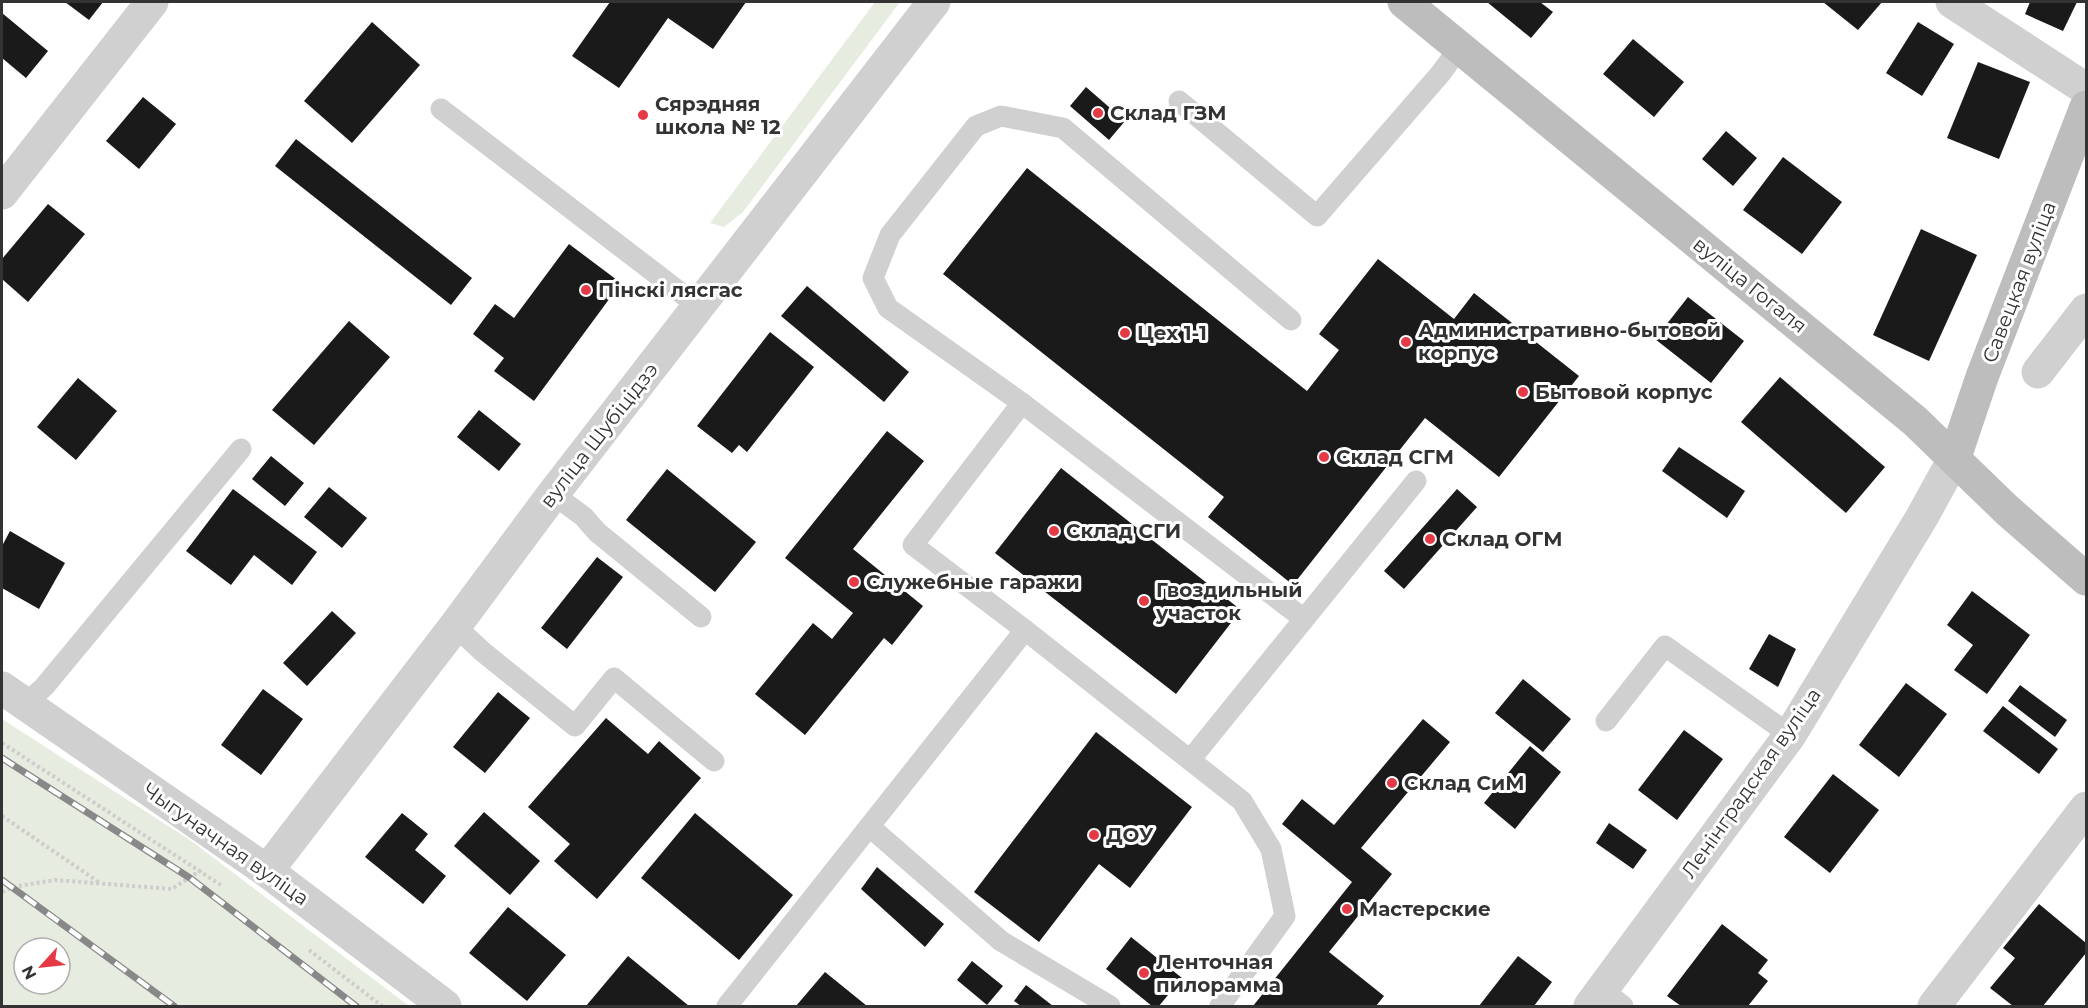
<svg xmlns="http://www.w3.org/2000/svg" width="2088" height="1008" viewBox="0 0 2088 1008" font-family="Montserrat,sans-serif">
<rect width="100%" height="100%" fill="#fff"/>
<g fill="#e6ecdf" fill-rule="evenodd">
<polygon points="875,2 900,2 743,212 724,227 710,223"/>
<path d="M 2,719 L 190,840 L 409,1006 L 2,1006 ZM 24,948 L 60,948 L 60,984 L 24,984 Z"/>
</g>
<g fill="#1a1a1a">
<polygon points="65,2 103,2 89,20"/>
<polygon points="610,2 746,2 713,49 668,18 619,88 572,56"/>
<polygon points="1487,2 1540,2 1553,12 1531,38"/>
<polygon points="1823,2 1882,2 1858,30"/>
<polygon points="2030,2 2077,2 2063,31 2025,14"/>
<polygon points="2,13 48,51 26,78 2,58"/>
<polygon points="372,22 420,65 352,143 304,101"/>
<polygon points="1918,22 1954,44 1922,96 1886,73"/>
<polygon points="1633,39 1684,82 1654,117 1603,74"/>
<polygon points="1978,62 2030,82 1999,159 1947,138"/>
<polygon points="1086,87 1125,121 1109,140 1070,106"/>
<polygon points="143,97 176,124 139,169 106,141"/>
<polygon points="1726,131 1757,158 1733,186 1702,159"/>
<polygon points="296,139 472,278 451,305 275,166"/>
<polygon points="1783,157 1842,202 1802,254 1743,210"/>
<polygon points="1027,168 1307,391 1339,350 1319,334 1378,259 1454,319 1474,293 1579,376 1499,477 1425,418 1293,585 1208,517 1224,497 943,274"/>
<polygon points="48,204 85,234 28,302 2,279 2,259"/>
<polygon points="1921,229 1977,255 1929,361 1873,335"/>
<polygon points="569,244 621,283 534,401 494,371 504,358 473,334 495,304 514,318"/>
<polygon points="807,286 909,372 884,402 781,316"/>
<polygon points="1688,297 1744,341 1711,383 1655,339"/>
<polygon points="349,321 390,357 314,445 272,410"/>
<polygon points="770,332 814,367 747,452 739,445 732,453 697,426"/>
<polygon points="1780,377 1885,467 1846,513 1741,422"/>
<polygon points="78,378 117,411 76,460 37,427"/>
<polygon points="479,410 521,444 499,471 457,437"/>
<polygon points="887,431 924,461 853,549 923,606 892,645 884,638 805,735 755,694 813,623 832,639 853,613 785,558"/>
<polygon points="1679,447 1745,491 1727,518 1662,471"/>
<polygon points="271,456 304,483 285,506 252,479"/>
<polygon points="1061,468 1241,610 1176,694 995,553"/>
<polygon points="667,469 756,542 715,592 626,520"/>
<polygon points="329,487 367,518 342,548 304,517"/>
<polygon points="233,489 317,552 292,585 254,555 231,585 186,551"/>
<polygon points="1457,489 1477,507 1404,589 1384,571"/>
<polygon points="10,531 65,563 39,609 2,588 2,546"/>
<polygon points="597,557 623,577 567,649 541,628"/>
<polygon points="1972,591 2030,635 1987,694 1954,670 1973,645 1947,625"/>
<polygon points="332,611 356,633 307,686 283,663"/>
<polygon points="1769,634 1796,649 1778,687 1749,669"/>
<polygon points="1523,679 1571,719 1543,752 1495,713"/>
<polygon points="1906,683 1947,714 1899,777 1859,745"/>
<polygon points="2020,685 2067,720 2055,737 2008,701"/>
<polygon points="263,689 303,719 261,775 221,745"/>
<polygon points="498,692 530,718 485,773 453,747"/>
<polygon points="2003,706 2058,749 2039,774 1983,731"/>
<polygon points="606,718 648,754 659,741 701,778 597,899 554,861 570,844 528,807"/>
<polygon points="1423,719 1450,742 1361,848 1392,874 1329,952 1384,996 1376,1006 1253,1006 1352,882 1282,824 1302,799 1334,825"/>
<polygon points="1684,730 1723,759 1677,820 1638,790"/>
<polygon points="1096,732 1192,807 1130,888 1099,864 1039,942 974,892"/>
<polygon points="1530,746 1561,772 1515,829 1484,803"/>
<polygon points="1833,774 1879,810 1830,873 1784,837"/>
<polygon points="484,812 540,861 510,895 454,846"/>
<polygon points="402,813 428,834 415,850 446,876 423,904 365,857"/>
<polygon points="695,813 793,895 739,960 641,878"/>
<polygon points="1609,823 1647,850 1633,869 1596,843"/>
<polygon points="877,867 944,924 925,947 861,889"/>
<polygon points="2039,904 2086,943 2086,953 2043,1006 2013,1006 1990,988 2015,958 2003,948"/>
<polygon points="508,907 566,955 527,1001 469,953"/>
<polygon points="1722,924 1768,960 1758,973 1768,981 1748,1006 1681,1006 1667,996"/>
<polygon points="1131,937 1182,978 1159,1006 1152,1006 1106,969"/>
<polygon points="628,956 689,1006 586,1006"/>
<polygon points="1518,956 1552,982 1534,1006 1479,1006"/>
<polygon points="972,961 1003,986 987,1005 957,980"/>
<polygon points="825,972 867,1006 796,1006"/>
<polygon points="1026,985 1053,1006 1021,1006 1014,1001"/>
</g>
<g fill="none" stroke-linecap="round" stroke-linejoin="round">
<g stroke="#cdcdcd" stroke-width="4" stroke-dasharray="3 3" stroke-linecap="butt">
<polyline points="2,743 221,885"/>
<polyline points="2,816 100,883"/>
<polyline points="2,892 13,887 55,880 172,889 201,870"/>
<polyline points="309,950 382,1006"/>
</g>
<g stroke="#d0d0d0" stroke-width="21">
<polyline points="1179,101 1317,216 1441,73 1459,48"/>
<polyline points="441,109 698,306"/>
<polyline points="1291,320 1063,128 1001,116 976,126 890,235 873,278 888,308 1022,403 1304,619"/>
<polyline points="1022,403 913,545 1025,630 1242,801 1271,849 1285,916 1220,1006"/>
<polyline points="553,494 584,517 597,532 701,617"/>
<polyline points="455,626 483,652 575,726 614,678 714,761"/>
<polyline points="26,703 44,687 241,449"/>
<polyline points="1606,721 1665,646 1790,735"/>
<polyline points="1190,760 1416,481"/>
<polyline points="870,827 1001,941 1110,1006"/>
<polyline points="1603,990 1623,1006"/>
<polyline points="727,1006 1025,630"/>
</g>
<g stroke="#d0d0d0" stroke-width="33">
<polyline points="1952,2 2086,89"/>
<polyline points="2,193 152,2"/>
<polyline points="2038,372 2086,310"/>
<polyline points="2,688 267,871 445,1006"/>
<polyline points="267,871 455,626 553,494 934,2"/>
<polyline points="1590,1006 1790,735 1922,517 1955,457"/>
<polyline points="1934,1006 2086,808"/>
</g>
<g stroke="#bdbdbd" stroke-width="33">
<polyline points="1404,2 1915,421 2007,510 2086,579"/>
<polyline points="1955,457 1982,377 2086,107"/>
</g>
<g stroke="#888" stroke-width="7">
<g id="rail">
<polyline points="2,758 190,878 356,1006"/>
<polyline points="2,880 174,1006"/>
</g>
</g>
<use href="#rail" stroke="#fff" stroke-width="4.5" stroke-dasharray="14" stroke-linecap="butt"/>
</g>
<g fill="#e63946" stroke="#fff" stroke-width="2">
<circle cx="1098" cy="113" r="6"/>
<circle cx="643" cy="115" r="6"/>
<circle cx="586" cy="290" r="6"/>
<circle cx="1125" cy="333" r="6"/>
<circle cx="1406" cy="342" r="6"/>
<circle cx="1523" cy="392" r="6"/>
<circle cx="1324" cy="457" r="6"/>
<circle cx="1054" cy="531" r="6"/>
<circle cx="1430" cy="539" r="6"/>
<circle cx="854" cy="582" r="6"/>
<circle cx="1144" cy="601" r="6"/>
<circle cx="1392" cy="783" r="6"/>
<circle cx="1094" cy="835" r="6"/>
<circle cx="1347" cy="909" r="6"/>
<circle cx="1144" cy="973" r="6"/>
</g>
<g text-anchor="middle" stroke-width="6" stroke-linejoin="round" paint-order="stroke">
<g font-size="20" font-weight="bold" fill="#333" stroke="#fff" text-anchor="start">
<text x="655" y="111">Сярэдняя<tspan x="655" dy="23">школа № 12</tspan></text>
<text x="1110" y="120">Склад ГЗМ</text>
<text x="598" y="297">Пінскі лясгас</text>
<text x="1418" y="337">Административно-бытовой<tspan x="1418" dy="23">корпус</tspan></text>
<text x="1137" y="340">Цех 1-1</text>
<text x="1535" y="399">Бытовой корпус</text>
<text x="1336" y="464">Склад СГМ</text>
<text x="1066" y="538">Склад СГИ</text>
<text x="1442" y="546">Склад ОГМ</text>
<text x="866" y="589">Служебные гаражи</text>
<text x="1156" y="597">Гвоздильный<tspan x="1156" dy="23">участок</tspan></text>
<text x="1404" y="790">Склад СиМ</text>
<text x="1106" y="842">ДОУ</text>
<text x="1359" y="916">Мастерские</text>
<text x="1156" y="969">Ленточная<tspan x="1156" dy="23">пилорамма</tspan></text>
</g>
<g font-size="20" fill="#333" stroke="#fff">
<text transform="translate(2019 282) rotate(-69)" y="7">Савецкая вуліца</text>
<text transform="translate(1750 285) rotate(39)" y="7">вуліца Гогаля</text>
<text transform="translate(599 435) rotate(-52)" y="7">вуліца Шубіцідзэ</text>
<text transform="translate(1751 783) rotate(-55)" y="7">Ленінградская вуліца</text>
<text transform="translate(226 844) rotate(35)" y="7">Чыгуначная вуліца</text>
</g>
</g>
<rect width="2088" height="1008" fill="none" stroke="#333333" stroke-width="6"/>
<g transform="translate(42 966) rotate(243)"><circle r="28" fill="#ffffff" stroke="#adadad" stroke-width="1.5"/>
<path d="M0-4.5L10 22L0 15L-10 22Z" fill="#e63946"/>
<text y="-9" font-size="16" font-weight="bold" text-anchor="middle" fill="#333333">N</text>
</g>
</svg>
